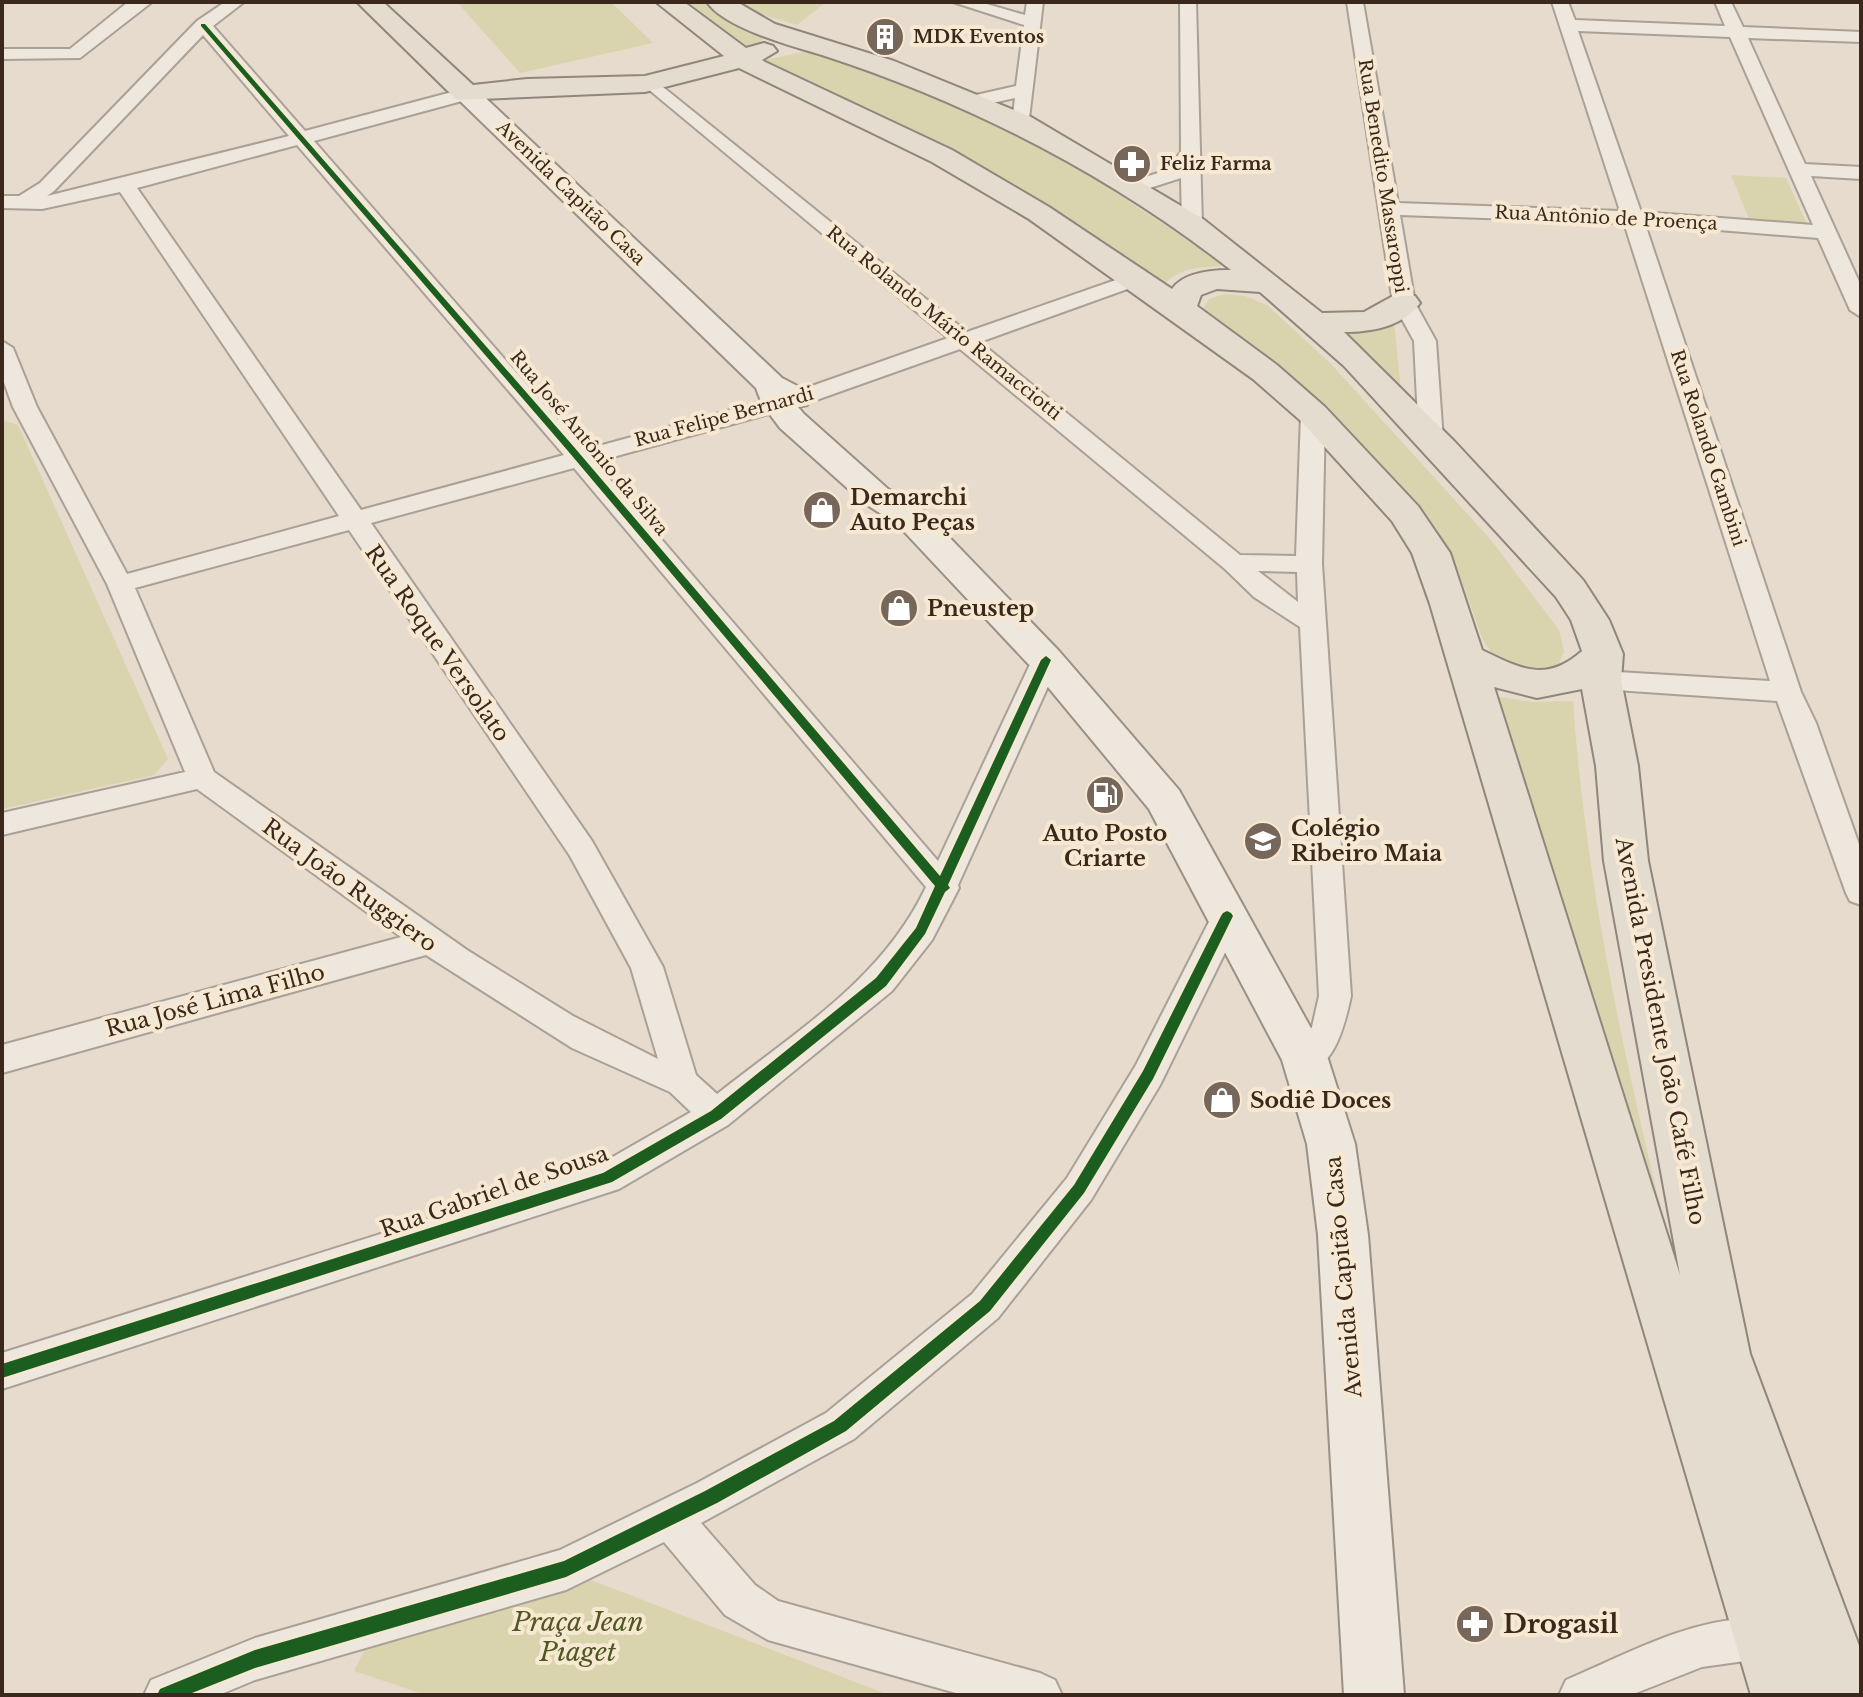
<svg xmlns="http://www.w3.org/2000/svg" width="1863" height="1697" viewBox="0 0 1863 1697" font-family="'Libre Baskerville',serif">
<rect width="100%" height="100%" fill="#e6dbcc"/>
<g fill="#d9d4ae">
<polygon points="457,2 611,2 653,43 520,73"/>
<polygon points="678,2 705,2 763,39 757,45 744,47"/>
<polygon points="740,2 826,2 797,25 754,12"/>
<path d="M 812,50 L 982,114 L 1062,157 L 1226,266 C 1202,267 1181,267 1164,284 L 760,66 L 765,60 Z"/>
<polygon points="1731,175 1786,178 1807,224 1750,221"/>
<polygon points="1225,294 1245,296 1267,305 1332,365 1491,540 1559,630 1564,651 1558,666 1534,671 1508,665 1492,654 1482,638 1455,562 1395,482 1207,319 1203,309 1209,299"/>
<polygon points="1394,322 1401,390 1343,330 1369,330"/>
<polygon points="2,420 18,425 168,759 154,775 2,809"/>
<path d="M 1493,696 L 1532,702 L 1573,701 C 1589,932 1646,1147 1700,1370 Z"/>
<polygon points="578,1575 889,1695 426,1695 354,1671 365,1649 396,1631"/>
</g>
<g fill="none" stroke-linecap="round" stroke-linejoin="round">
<g stroke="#aba095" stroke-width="4">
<g id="street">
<polygon points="128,2 152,2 80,58 2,59 2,49 70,49"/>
<path d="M 225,2 L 244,2 L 213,26 L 305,131 L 467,88 L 473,90 L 473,98 L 314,141 L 584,450 L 789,394 L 948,338 L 647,88 L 644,84 L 653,79 L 967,332 L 1130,275 L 1144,275 L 1148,279 L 1144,283 L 980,342 L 1240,555 L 1296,556 L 1301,414 L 1305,409 L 1321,409 L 1325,414 L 1322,564 L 1351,996 C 1345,1024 1332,1082 1293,1069 L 1288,1059 L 1312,1027 L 1319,996 L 1300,627 L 1254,597 L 1225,569 L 960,349 L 805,404 L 595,462 L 938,861 L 1032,660 L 1036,654 L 1056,654 L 1060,660 L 958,885 L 959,888 L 932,940 L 892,991 L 728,1125 L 619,1189 L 2,1389 L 2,1353 L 597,1166 L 691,1112 L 670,1092 L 572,1048 L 426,955 L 2,1073 L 2,1045 L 401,937 L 197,789 L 2,835 L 2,813 L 185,772 L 107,584 L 13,407 L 2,377 L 2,341 L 13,348 L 37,407 L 127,574 L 339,516 L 120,192 L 42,209 L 2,208 L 2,196 L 19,196 L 40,183 L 197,21 ZM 203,35 L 289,136 L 47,196 L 54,191 ZM 297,145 L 563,454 L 564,455 L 361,510 L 137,188 ZM 574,468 L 926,887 C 882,980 795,1032 717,1094 L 696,1075 L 663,967 L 592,841 L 371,523 ZM 349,530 L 570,856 L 631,968 L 658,1059 L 573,1016 L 467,950 L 214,772 L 135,588 ZM 1258,571 L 1297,572 L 1298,602 Z"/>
<polygon points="953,2 980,2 1025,15 1027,2 1043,2 1028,127 1021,129 1012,123 1015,98 974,107 965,101 967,97 1016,86 1024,25"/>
<polygon points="1180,2 1196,2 1202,225 1192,231 1182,225 1181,178 1131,194 1121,188 1124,184 1167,170 1181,152"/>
<path d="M 1347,2 L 1363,2 L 1398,203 L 1620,211 L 1552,2 L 1568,2 L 1575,20 L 1725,26 L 1715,2 L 1731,2 L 1743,27 L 1861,32 L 1861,42 L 1748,38 L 1805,164 L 1861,167 L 1861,179 L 1811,176 L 1861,286 L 1861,317 L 1850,310 L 1818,238 L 1645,224 L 1801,692 L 1816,723 L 1861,850 L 1861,905 L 1850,901 L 1846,893 L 1777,701 L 1601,689 L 1591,687 L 1587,680 L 1591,673 L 1601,671 L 1770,681 L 1624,223 L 1400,215 L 1415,303 L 1436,341 L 1443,440 L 1431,447 L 1419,440 L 1414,341 L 1393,303 ZM 1578,31 L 1730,37 L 1813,225 L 1641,212 Z"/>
<polygon points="1227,904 1238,908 1243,916 1160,1085 1091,1200 998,1318 854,1439 701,1523 755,1585 778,1601 1040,1673 1055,1680 1062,1695 963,1695 768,1640 725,1615 664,1542 566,1590 255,1680 219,1695 144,1695 151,1680 255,1638 560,1550 697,1483 826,1413 972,1294 1067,1178 1136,1065 1216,908"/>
<path d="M 1752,1618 L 1792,1628 L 1798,1643 L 1792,1658 L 1777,1664 L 1752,1660 L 1702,1667 L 1631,1695 L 1559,1695 L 1566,1680 C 1627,1654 1685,1621 1752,1618 Z"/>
</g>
</g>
<g stroke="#9a9085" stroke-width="4">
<polygon id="secondary" points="467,86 476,89 782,378 807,391 812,398 807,405 798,407 804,414 888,489 921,508 1059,651 1179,790 1328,1059 1355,1144 1368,1235 1404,1695 1344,1695 1318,1235 1307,1144 1282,1060 1149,809 1033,669 897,524 864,503 780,428 762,404 756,388 458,99 454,94 458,89"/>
</g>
<g stroke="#90867c" stroke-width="4">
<path id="primary" d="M 357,2 L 383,2 L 473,85 L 527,79 L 645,76 L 724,56 L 656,2 L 684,2 L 746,48 L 764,43 L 773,46 L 777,51 L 762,60 L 765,62 L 952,150 L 1049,207 L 1172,289 C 1184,272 1212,270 1231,270 C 1108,174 970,103 822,55 C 792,46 724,28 707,2 L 737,2 L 775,24 L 894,61 L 1031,117 L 1203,219 L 1322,313 L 1364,312 L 1393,296 L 1415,296 L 1420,303 C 1403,327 1371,332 1344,332 L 1455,442 L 1583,580 L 1609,620 L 1623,654 L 1621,680 L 1638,766 L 1648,861 L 1750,1354 L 1861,1651 L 1861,1695 L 1751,1695 L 1430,604 L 1412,553 L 1392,521 L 1301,421 L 1253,379 L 1029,219 L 932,162 L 739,68 L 645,92 L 457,100 ZM 1217,289 L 1260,292 L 1344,366 L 1556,597 L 1571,620 L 1582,651 C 1546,683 1521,669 1482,650 L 1450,553 L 1418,506 L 1325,407 L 1277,365 L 1197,306 L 1201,295 ZM 1494,687 L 1537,698 L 1582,689 L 1596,766 L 1604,861 L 1680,1275 Z"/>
</g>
<use href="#street" fill="#ede7de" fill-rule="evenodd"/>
<use href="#secondary" fill="#ede7de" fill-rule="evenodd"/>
<use href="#primary" fill="#e4dccf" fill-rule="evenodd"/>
<g stroke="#f7e8d1" stroke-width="5">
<g id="cycleway">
<polygon points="201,24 205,24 574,447 940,876 1041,660 1046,656 1051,660 948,885 950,888 945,892 925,934 886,986 721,1119 612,1182 2,1378 2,1364 603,1173 711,1111 876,978 916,928 935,886 568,451 201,26"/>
<polygon points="1227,911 1231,913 1233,916 1153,1079 1084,1193 990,1311 846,1431 717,1503 566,1577 255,1668 187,1695 157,1695 160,1689 255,1650 564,1561 705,1491 834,1421 980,1301 1074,1185 1143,1071 1221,916 1223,913"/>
</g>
</g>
<use href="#cycleway" fill="#1b5e20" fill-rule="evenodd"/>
</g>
<defs>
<g id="building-disc" transform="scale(2)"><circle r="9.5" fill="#76675a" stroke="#f7e8d1"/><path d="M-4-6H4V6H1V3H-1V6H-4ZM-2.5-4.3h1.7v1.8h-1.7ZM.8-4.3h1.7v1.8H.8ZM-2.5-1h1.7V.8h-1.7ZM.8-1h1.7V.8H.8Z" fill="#fff"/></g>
<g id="pharmacy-disc" transform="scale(2)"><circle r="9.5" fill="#76675a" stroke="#f7e8d1"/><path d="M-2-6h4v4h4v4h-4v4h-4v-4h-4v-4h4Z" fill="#fff"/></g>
<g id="shop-disc" transform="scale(2)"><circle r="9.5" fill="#76675a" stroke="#f7e8d1"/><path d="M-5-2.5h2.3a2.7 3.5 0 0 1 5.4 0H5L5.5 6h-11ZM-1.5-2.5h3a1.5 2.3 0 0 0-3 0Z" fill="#fff"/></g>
<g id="fuel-disc" transform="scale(2)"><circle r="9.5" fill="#76675a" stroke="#f7e8d1"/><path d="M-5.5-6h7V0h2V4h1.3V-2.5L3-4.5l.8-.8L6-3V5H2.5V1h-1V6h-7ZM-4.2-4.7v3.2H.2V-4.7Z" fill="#fff"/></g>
<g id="school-disc" transform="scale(2)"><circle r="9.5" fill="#76675a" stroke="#f7e8d1"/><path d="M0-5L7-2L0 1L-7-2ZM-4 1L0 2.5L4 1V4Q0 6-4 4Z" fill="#fff"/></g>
</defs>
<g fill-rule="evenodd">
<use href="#building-disc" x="885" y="37"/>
<use href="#pharmacy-disc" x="1132" y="164"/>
<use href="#shop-disc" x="822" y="510"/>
<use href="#shop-disc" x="899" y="608"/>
<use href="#fuel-disc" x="1105" y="795"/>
<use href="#school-disc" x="1263" y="841"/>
<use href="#shop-disc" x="1222" y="1100"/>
<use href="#pharmacy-disc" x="1475" y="1624"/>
</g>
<g text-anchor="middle" stroke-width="8" stroke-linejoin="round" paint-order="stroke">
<g font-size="18" font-weight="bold" fill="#3a281d" stroke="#f7e8d1" text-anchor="start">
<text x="913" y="43">MDK Eventos</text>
<text x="1160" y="170">Feliz Farma</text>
</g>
<g font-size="18" fill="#3a281d" stroke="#f7e8d1">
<text transform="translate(1383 176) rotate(81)" y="6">Rua Benedito Massaroppi</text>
<text transform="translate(571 193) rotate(44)" y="6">Avenida Capitão Casa</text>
<text transform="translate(1606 218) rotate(3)" y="6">Rua Antônio de Proença</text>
<text transform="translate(944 323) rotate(39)" y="6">Rua Rolando Mário Ramacciotti</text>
<text transform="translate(724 417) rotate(-15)" y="6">Rua Felipe Bernardi</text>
<text transform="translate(589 443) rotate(50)" y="6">Rua José Antônio da Silva</text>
<text transform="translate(1708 448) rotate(72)" y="6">Rua Rolando Gambini</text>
</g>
<g font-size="22" font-weight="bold" fill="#3a281d" stroke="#f7e8d1" text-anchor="start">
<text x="850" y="505">Demarchi<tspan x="850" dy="25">Auto Peças</tspan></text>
<text x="927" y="616">Pneustep</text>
<text x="1291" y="836">Colégio<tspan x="1291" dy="25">Ribeiro Maia</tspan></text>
<text x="1105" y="841" text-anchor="middle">Auto Posto<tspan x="1105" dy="25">Criarte</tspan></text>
<text x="1250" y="1108">Sodiê Doces</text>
</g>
<g font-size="22" fill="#3a281d" stroke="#f7e8d1">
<text transform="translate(438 643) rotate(55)" y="8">Rua Roque Versolato</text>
<text transform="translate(350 885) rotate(36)" y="8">Rua João Ruggiero</text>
<text transform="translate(215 1000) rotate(-15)" y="8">Rua José Lima Filho</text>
<text transform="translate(1661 1031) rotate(79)" y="8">Avenida Presidente João Café Filho</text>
<text transform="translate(494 1191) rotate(-19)" y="8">Rua Gabriel de Sousa</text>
<text transform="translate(1343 1277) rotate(-95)" y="8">Avenida Capitão Casa</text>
</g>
<g font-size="26" font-style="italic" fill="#4f5723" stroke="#f7e8d1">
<text x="578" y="1631">Praça Jean<tspan x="578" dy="30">Piaget</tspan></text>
</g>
<g font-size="26" font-weight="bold" fill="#3a281d" stroke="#f7e8d1" text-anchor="start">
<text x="1503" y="1633">Drogasil</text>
</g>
</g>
<rect width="1863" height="1697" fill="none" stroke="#3a281d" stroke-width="8"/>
</svg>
